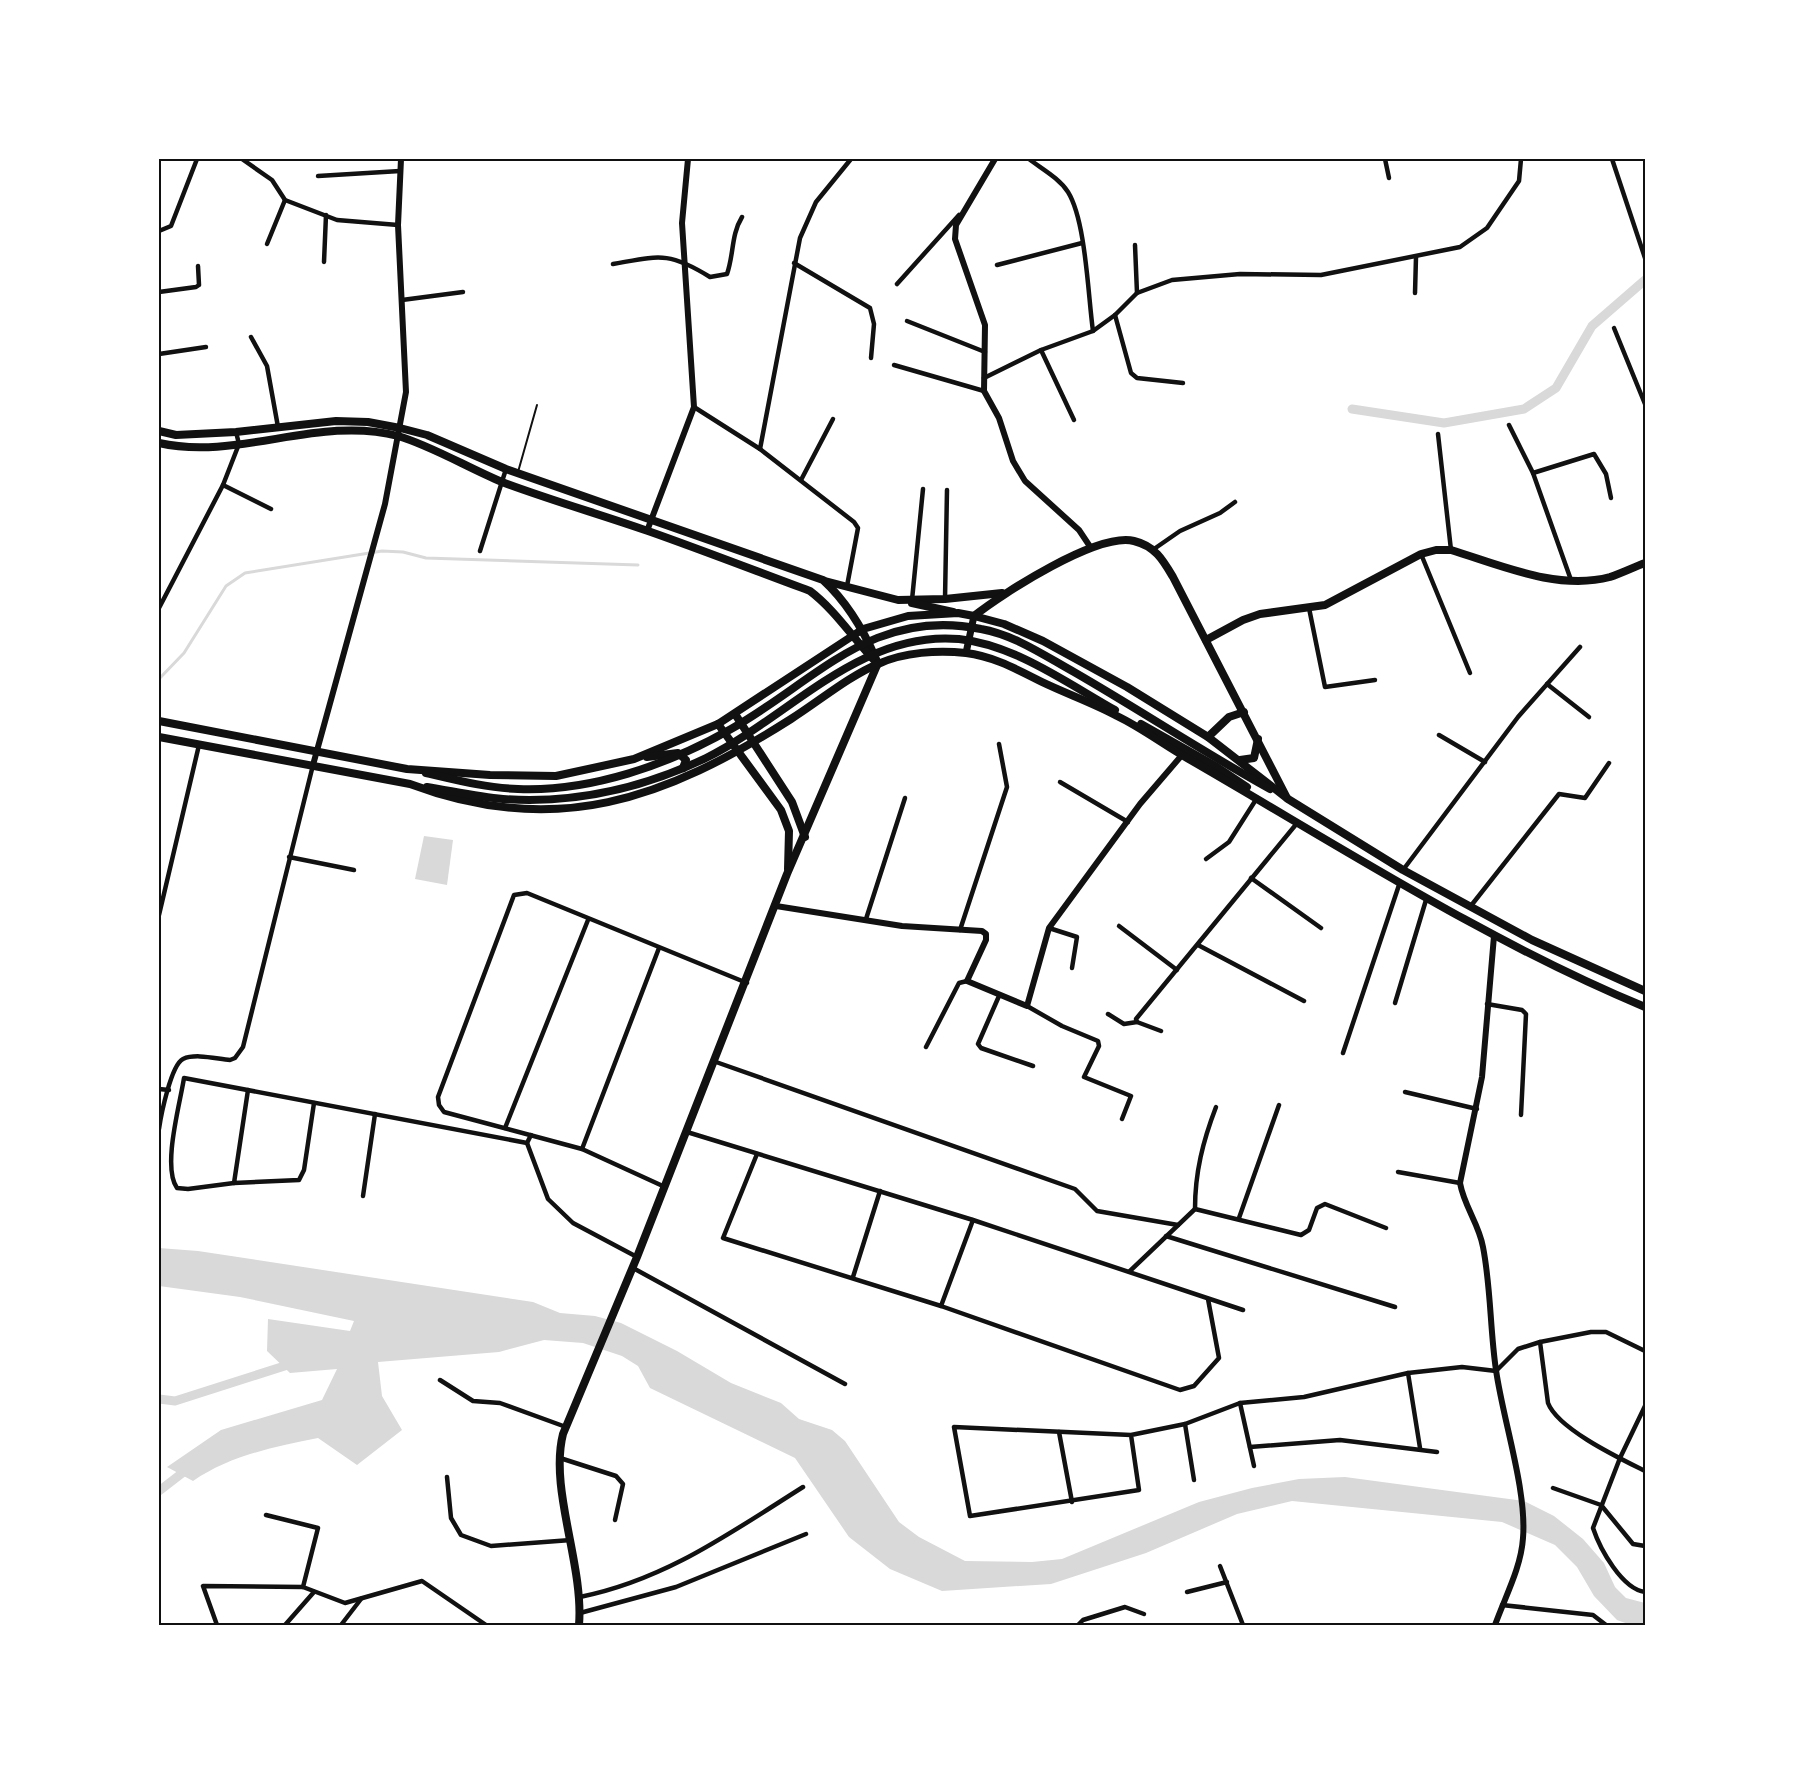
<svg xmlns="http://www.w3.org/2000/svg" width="1804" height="1784" viewBox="0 0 1804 1784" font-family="'Titillium Web',sans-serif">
<rect width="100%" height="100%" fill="#fff"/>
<g fill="#d9d9d9">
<polygon points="424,836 453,840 447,885 415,879"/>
<path d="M 159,1248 L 198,1251 L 533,1302 L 560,1313 L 595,1316 L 621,1323 L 677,1351 L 731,1383 L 781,1403 L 799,1419 L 832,1430 L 845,1441 L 899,1522 L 919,1537 L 965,1561 L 1032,1562 L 1062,1559 L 1199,1502 L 1252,1488 L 1299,1479 L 1345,1477 L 1524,1501 L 1554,1516 L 1583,1539 L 1604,1563 L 1615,1587 L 1626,1598 L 1645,1603 L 1645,1625 L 1631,1625 L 1617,1620 L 1594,1596 L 1577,1567 L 1555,1545 L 1502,1522 L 1292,1501 L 1237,1514 L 1146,1553 L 1051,1584 L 942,1591 L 890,1569 L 849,1537 L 795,1458 L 650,1388 L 638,1366 L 622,1356 L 583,1343 L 544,1340 L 499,1352 L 378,1362 L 382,1396 L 402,1430 L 357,1465 L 318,1438 C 274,1447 231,1455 193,1481 L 167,1467 L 221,1430 L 322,1400 L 337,1369 L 290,1373 L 267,1351 L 268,1319 L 350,1331 L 354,1321 L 240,1297 L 159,1286 Z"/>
</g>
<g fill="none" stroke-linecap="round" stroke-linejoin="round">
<polyline stroke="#d9d9d9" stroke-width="3" points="159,679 184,653 226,586 245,573 382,551 403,552 426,558 638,565"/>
<g stroke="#d9d9d9" stroke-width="9">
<polyline points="1352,409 1444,423 1524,409 1556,388 1592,326 1645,280"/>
<polyline points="159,1399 175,1401 294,1363"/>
<polyline points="159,1491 190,1467"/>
</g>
<polyline stroke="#111" stroke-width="2" points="518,472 537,405"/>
<g stroke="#111" stroke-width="4.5">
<polyline points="242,159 272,180 285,200 337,220 398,225"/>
<path d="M 1029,159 C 1042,169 1059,178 1068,192 C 1086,221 1088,296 1093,331"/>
<polyline points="1385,159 1389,178"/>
<polyline points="1612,159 1645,258"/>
<polyline points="318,176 400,171"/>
<polyline points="159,231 171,226 197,159"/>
<polyline points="267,244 285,200"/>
<polyline points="1135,245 1137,293"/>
<polyline points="324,262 326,215"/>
<polyline points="794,263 870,308 874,324 871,358"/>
<path d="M 613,264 C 659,256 668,251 710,277 L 727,274 C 734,254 731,235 742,217"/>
<polyline points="997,265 1082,243"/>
<polyline points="897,284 959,215"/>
<polyline points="159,292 196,287 199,285 198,266"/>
<polyline points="1415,293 1416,257"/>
<polyline points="402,300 463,292"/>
<polyline points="1115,315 1131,373 1137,378 1183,383"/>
<polyline points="907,321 985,352"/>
<polyline points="1614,328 1645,404"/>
<polyline points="251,337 267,366 278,427"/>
<polyline points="1041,350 1074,420"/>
<polyline points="159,354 206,347"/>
<polyline points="894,365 984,391"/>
<polyline points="984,378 1041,350 1093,331 1115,315 1137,293 1172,280 1240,274 1321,275 1460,247 1487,228 1519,181 1521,159"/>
<polyline points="694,407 760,449 854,522 858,528 847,586"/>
<polyline points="1509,425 1533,473 1571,580"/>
<polyline points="1438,434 1451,550"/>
<polyline points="760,449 800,238 816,202 851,159"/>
<polyline points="1533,473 1594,454 1606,474 1611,498"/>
<polyline points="801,480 833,419"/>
<polyline points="223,485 271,509"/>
<polyline points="1154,549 1180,531 1220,513 1235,502"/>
<polyline points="480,551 506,469"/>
<polyline points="1421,554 1470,673"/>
<polyline points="945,599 947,490"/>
<polyline points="912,600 923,489"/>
<polyline points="159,608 223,485 239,444 236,432"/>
<polyline points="1309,608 1325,687 1375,680"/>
<polyline points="1547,684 1589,717"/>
<polyline points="1439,735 1485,762"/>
<polyline points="1060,782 1128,822"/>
<polyline points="289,857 354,870"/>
<polyline points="1206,859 1229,842 1257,798"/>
<polyline points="1403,870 1518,717 1580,647"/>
<polyline points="1251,878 1321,928"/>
<polyline points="1470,907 1559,794 1585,798 1609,763"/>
<polyline points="159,915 199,745"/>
<polyline points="866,919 905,798"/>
<polyline points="1119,926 1177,970"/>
<polyline points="1049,928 1077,937 1072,968"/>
<polyline points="960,930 1007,787 999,744"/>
<polyline points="1198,945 1304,1001"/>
<polyline points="999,996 978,1044 981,1048 1033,1066"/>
<polyline points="1395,1003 1426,900"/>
<polyline points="1487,1004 1522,1010 1526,1014 1521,1115"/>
<polyline points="1027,1006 1062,1026 1098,1041 1099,1046 1084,1077 1131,1096 1122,1119"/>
<polyline points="1108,1014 1124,1024 1137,1022"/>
<polyline points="1161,1031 1137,1022 1136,1019 1298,822"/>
<polyline points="926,1047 959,983 967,981"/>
<polyline points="1343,1053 1399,885"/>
<polyline points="716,1062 1075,1189 1097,1211 1178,1225"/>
<polyline points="159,1089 169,1090"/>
<polyline points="248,1090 234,1183 299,1180 304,1170 314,1103"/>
<polyline points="1405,1092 1477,1109"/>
<polyline points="505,1128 588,920"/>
<path d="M 159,1129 C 161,1115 171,1065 183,1059 C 196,1053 217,1059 230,1060 L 235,1058 L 243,1047 L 313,765"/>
<polyline points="687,1132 973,1220 1243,1310"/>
<polyline points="527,1143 548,1199 573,1223 637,1257"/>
<polyline points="582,1149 659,948"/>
<polyline points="757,1154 723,1238 941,1306 1180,1390 1194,1386 1219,1358 1208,1299"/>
<polyline points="1398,1172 1460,1183"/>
<path d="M 234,1183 L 188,1189 L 177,1188 C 162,1167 180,1104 184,1078 L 527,1143 L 531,1135"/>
<polyline points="665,1187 582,1149 444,1112 439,1105 438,1097 514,895 527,893 747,983"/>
<polyline points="363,1196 375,1114"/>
<path d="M 1195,1209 C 1195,1172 1203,1141 1216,1107"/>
<polyline points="1239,1218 1279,1105"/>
<polyline points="1166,1236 1395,1307"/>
<polyline points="633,1268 845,1384"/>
<polyline points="1130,1271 1195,1209 1301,1235 1309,1230 1317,1208 1325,1204 1386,1228"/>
<polyline points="853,1277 880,1191"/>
<polyline points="941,1306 973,1220"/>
<path d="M 1540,1342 L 1548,1403 C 1558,1429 1619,1458 1645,1471"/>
<polyline points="1408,1373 1420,1448"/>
<polyline points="440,1380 473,1401 500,1403 566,1427"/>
<polyline points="1240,1403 1254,1466"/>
<path d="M 1645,1406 L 1620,1458 L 1593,1528 C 1600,1549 1622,1589 1645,1592"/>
<polyline points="1185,1424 1194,1480"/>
<polyline points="1059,1432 1072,1502"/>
<polyline points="1131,1435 1139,1490 970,1516 954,1427 1131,1435 1185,1424 1240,1403 1304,1397 1408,1373 1462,1367 1496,1371 1518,1349 1540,1342 1591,1332 1606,1332 1645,1351"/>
<polyline points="1250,1447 1340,1440 1437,1452"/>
<polyline points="560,1458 616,1476 623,1484 615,1520"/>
<polyline points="447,1477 451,1518 461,1535 491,1546 571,1540"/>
<polyline points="1553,1488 1601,1505 1633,1544 1645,1546"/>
<polyline points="266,1515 318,1528 303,1587"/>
<polyline points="1220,1566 1243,1625"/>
<polyline points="1187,1592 1227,1582"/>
<path d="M 580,1597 C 665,1580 730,1533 803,1487"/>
<polyline points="1502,1605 1593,1615 1606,1625"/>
<polyline points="580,1613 676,1587 806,1534"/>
<polyline points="217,1625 203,1586 303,1587 345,1603 422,1581 486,1625"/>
<polyline points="285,1625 314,1592"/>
<polyline points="341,1625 361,1599"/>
<polyline points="1078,1625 1083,1620 1125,1607 1144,1614"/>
</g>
<g stroke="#111" stroke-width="6">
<polyline points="995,159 956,225 955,239 985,325 984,391 999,418 1013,461 1025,481 1079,530 1091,548"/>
<polyline points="647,531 694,407 682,223 688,159"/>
<polyline points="313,765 385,504 406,392 398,225 401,159"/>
<polyline points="776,906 902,926 982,931 986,934 986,940 967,981 1027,1006 1049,928 1140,804 1182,755"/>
<path d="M 1494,936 L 1482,1077 L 1460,1183 C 1464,1206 1479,1224 1483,1247 C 1491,1288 1490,1330 1496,1370 C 1503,1420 1527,1490 1523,1538 C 1521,1568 1505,1597 1495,1625"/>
</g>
<polyline stroke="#111" stroke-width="7" points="966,653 974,616"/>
<g stroke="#111" stroke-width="8">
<path d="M 159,431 L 176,435 L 236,432 L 336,421 L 368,422 L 400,428 L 427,435 L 506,469 L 823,580 C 847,602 863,629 876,659"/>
<path d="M 159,443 C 238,461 319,415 398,436 C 432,446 468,468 502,482 C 550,500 599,514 648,531 C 702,550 756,571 810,591 C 835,610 852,637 874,660"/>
<polyline points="825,581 898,600 945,599 1002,593"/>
<polyline points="912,603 953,612"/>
<path d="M 974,616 C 1003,593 1098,532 1134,541 C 1155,546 1163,560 1173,577 L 1287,798"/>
<path d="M 1206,640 L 1243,620 L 1260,614 L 1325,605 L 1421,554 L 1436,550 L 1451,550 C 1500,565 1558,591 1610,577 C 1622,573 1634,567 1645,563"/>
<polyline points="735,714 792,802 805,837"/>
<polyline points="718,724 781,810 789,831 788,869"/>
<polyline points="1240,760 1254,758 1258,739"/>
<path d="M 579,1625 C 584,1565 549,1489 563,1434 L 637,1257 L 787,874 L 878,663"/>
</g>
<g stroke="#111" stroke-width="8">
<polyline points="159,721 407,769 490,775 556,776 634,759 718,724 863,629 908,616 958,613 974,616 1004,624 1043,641 1127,687 1208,737 1288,799 1403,870 1532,940 1645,991"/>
<polyline points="1141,724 1217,767 1247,787"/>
<path d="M 159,737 L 410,784 C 556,839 665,799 791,719 C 818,702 849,676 878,664 C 904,652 938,650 966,653 C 993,656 1018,670 1042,682 C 1067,694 1093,703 1117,716 C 1142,728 1164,745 1187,758 C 1338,845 1484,940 1645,1007"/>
<polyline points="1208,737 1229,717 1244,712"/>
<polyline points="647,757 678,753 686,760 683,768"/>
<path d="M 426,773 C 456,780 487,788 518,789 C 590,792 668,765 731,729 C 816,681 872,607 981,629 C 1015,635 1045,656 1074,672 C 1140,710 1203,752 1270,789"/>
<path d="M 427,787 C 452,791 478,797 503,799 C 573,804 643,788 706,758 C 789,717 860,630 959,639 C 1015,645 1067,683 1115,710"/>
</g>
</g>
<rect width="1804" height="1784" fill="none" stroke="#ffffff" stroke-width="321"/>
<rect x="160" y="160" width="1484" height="1464" fill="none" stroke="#111" stroke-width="2"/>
</svg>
